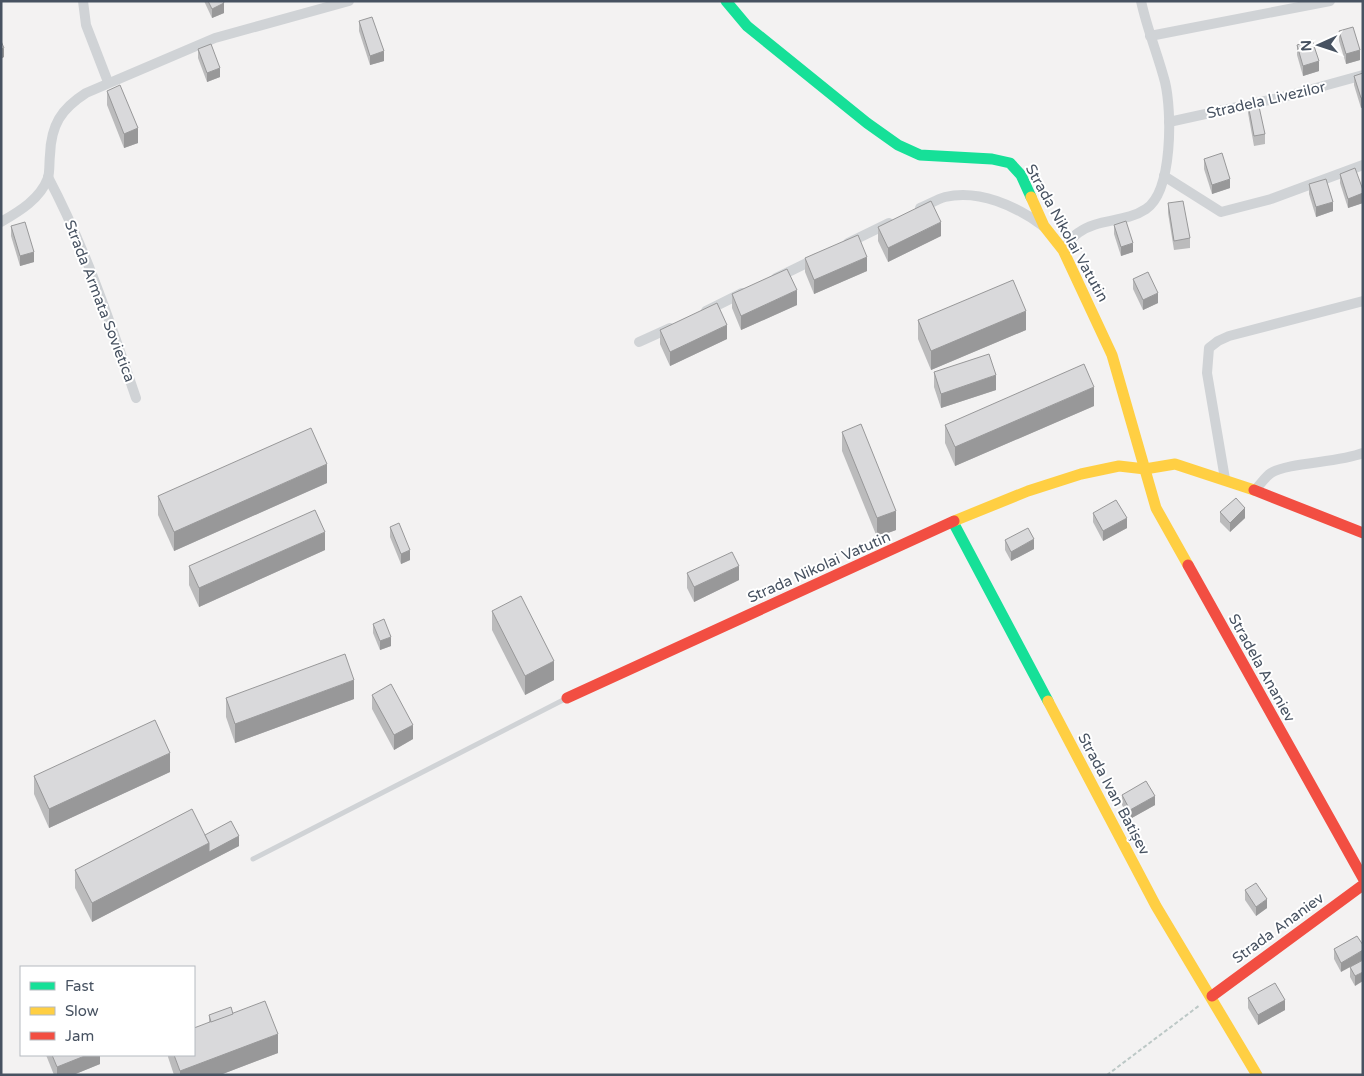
<svg xmlns="http://www.w3.org/2000/svg" width="1364" height="1076" viewBox="0 0 1364 1076" font-family="'Varela Round',sans-serif">
<rect width="100%" height="100%" fill="#f3f2f2"/>
<g fill="none" stroke-linecap="round" stroke-linejoin="round">
<polyline stroke="#bcc8c6" stroke-width="2" stroke-dasharray="4 2.5" stroke-linecap="butt" points="1107,1075 1200,1005"/>
<polyline stroke="#d0d3d6" stroke-width="5" points="253,859 567,698"/>
<g stroke="#d0d3d6" stroke-width="10">
<polyline points="83,1 86,25 108,82"/>
<polyline points="1150,36 1330,1"/>
<polyline points="1169,122 1287,96 1363,75"/>
<polyline points="1164,176 1221,212 1271,199 1363,165"/>
<path d="M 48,177 C 86,249 110,322 136,398"/>
<path d="M 920,208 C 928,205 937,199 945,197 C 979,189 1016,206 1043,226"/>
<path d="M 1,222 C 20,211 40,199 48,178 C 50,171 49,162 50,155 C 51,125 61,109 86,93 L 215,38 L 349,1"/>
<polyline points="848,243 889,223"/>
<path d="M 1063,250 C 1067,245 1072,237 1078,233 C 1098,218 1125,223 1146,209 C 1173,191 1172,111 1165,82 C 1158,55 1147,29 1141,1"/>
<polyline points="776,278 817,258"/>
<polyline points="706,311 742,293"/>
<polyline points="639,342 670,328"/>
<polyline points="1225,479 1207,373 1209,348 1218,341 1229,336 1363,301"/>
<path d="M 1255,490 C 1260,485 1265,477 1271,473 C 1289,462 1338,463 1363,453"/>
</g>
<g stroke="#16e098" stroke-width="11">
<polyline points="726,1 747,26 867,123 898,145 920,155 992,159 1010,163 1021,175 1031,197"/>
<polyline points="953,522 1048,701"/>
</g>
<g stroke="#ffcf43" stroke-width="11">
<polyline points="1031,197 1044,226 1063,250 1112,355 1156,508 1188,565"/>
<polyline points="954,521 1028,491 1081,474 1119,466 1145,469 1175,464 1254,490"/>
<polyline points="1048,701 1156,906 1257,1075"/>
</g>
<g stroke="#f24e42" stroke-width="11">
<polyline points="1254,490 1363,533"/>
<polyline points="1188,565 1363,878"/>
<polyline points="567,698 954,521"/>
<polyline points="1212,996 1363,885"/>
</g>
</g>
<g fill="#bbbbbc">
<polygon points="204,1 223,1 224,13 212,18"/>
<polygon points="359,21 384,61 370,65 359,31"/>
<polygon points="1339,31 1360,60 1346,64 1339,41"/>
<polygon points="1297,45 1319,71 1303,76 1297,55"/>
<polygon points="198,49 220,77 207,82 198,58"/>
<polygon points="1363,73 1363,107 1361,108 1354,85 1354,76"/>
<polygon points="107,91 138,143 124,148 107,105"/>
<polygon points="1248,104 1265,134 1265,144 1254,146 1248,113"/>
<polygon points="1204,159 1230,188 1212,194 1204,169"/>
<polygon points="1340,174 1363,190 1363,203 1348,208 1340,183"/>
<polygon points="1309,184 1333,211 1316,217 1309,194"/>
<polygon points="1168,203 1190,238 1190,248 1174,250 1168,213"/>
<polygon points="1114,225 1133,252 1121,256 1114,234"/>
<polygon points="11,226 34,262 20,266 11,236"/>
<polygon points="878,227 941,236 888,262 878,241"/>
<polygon points="805,258 867,271 814,294 805,272"/>
<polygon points="1133,279 1158,303 1143,310 1133,289"/>
<polygon points="732,294 797,305 741,330 732,308"/>
<polygon points="918,320 1026,330 931,370 918,339"/>
<polygon points="660,330 727,339 670,366 660,344"/>
<polygon points="934,372 996,390 941,408 934,387"/>
<polygon points="1094,406 955,466 945,443 945,425"/>
<polygon points="842,432 896,530 877,537 842,451"/>
<polygon points="327,483 174,551 158,515 158,496"/>
<polygon points="1220,512 1245,518 1230,532 1220,522"/>
<polygon points="1093,513 1127,528 1103,541 1093,522"/>
<polygon points="390,527 410,560 401,564 390,537"/>
<polygon points="1005,540 1034,549 1011,561 1005,550"/>
<polygon points="325,550 199,607 189,585 189,566"/>
<polygon points="687,573 739,580 694,602 687,588"/>
<polygon points="492,611 554,680 525,695 492,630"/>
<polygon points="373,624 391,646 380,650 373,633"/>
<polygon points="372,695 413,739 394,750 372,709"/>
<polygon points="226,698 354,699 235,743 226,717"/>
<polygon points="170,772 49,828 34,794 34,776"/>
<polygon points="1122,795 1155,805 1130,819 1122,805"/>
<polygon points="205,835 239,846 92,922 75,888 75,870"/>
<polygon points="1245,890 1267,908 1256,916 1245,900"/>
<polygon points="1357,936 1341,972 1334,959 1334,949"/>
<polygon points="1363,960 1355,986 1350,977 1350,967"/>
<polygon points="1248,998 1285,1010 1258,1025 1248,1008"/>
<polygon points="233,1014 278,1053 220,1075 174,1075 168,1057 168,1055 194,1055 209,1023 209,1015"/>
<polygon points="46,1055 100,1055 100,1064 73,1075 54,1075"/>
</g>
<g fill="#989899">
<polygon points="224,3 224,13 212,18 212,9"/>
<polygon points="4,48 4,57 1,59 1,49"/>
<polygon points="1360,50 1360,60 1346,64 1346,54"/>
<polygon points="384,51 384,61 370,65 370,56"/>
<polygon points="1319,61 1319,71 1303,76 1303,66"/>
<polygon points="220,68 220,77 207,82 207,73"/>
<polygon points="1361,98 1363,98 1363,107 1361,108"/>
<polygon points="138,128 138,143 124,148 124,134"/>
<polygon points="1230,179 1230,188 1212,194 1212,185"/>
<polygon points="1363,193 1363,203 1348,208 1348,199"/>
<polygon points="1333,202 1333,211 1316,217 1316,207"/>
<polygon points="941,222 941,236 888,262 888,248"/>
<polygon points="1133,243 1133,252 1121,256 1121,247"/>
<polygon points="34,252 34,262 20,266 20,256"/>
<polygon points="867,257 867,271 814,294 814,280"/>
<polygon points="797,290 797,305 741,330 741,316"/>
<polygon points="1158,293 1158,303 1143,310 1143,300"/>
<polygon points="1026,311 1026,330 931,370 931,351"/>
<polygon points="727,325 727,339 670,366 670,352"/>
<polygon points="996,375 996,390 941,408 941,394"/>
<polygon points="1094,387 1094,406 955,466 955,447"/>
<polygon points="327,464 327,483 174,551 174,532"/>
<polygon points="1245,508 1245,518 1230,532 1230,523"/>
<polygon points="896,511 896,530 877,537 877,518"/>
<polygon points="1127,518 1127,528 1103,541 1103,531"/>
<polygon points="325,532 325,550 199,607 199,588"/>
<polygon points="1034,539 1034,549 1011,561 1011,552"/>
<polygon points="410,550 410,560 401,564 401,554"/>
<polygon points="739,566 739,580 694,602 694,587"/>
<polygon points="391,637 391,646 380,650 380,641"/>
<polygon points="554,661 554,680 525,695 525,676"/>
<polygon points="354,680 354,699 235,743 235,724"/>
<polygon points="413,725 413,739 394,750 394,735"/>
<polygon points="170,753 170,772 49,828 49,809"/>
<polygon points="1155,796 1155,805 1130,819 1130,810"/>
<polygon points="239,836 239,846 92,922 92,903 209,843"/>
<polygon points="1267,899 1267,908 1256,916 1256,907"/>
<polygon points="1363,950 1363,960 1341,972 1341,963"/>
<polygon points="1363,972 1363,981 1355,986 1355,976"/>
<polygon points="1285,1000 1285,1010 1258,1025 1258,1015"/>
<polygon points="278,1034 278,1053 220,1075 180,1075 180,1071"/>
<polygon points="87,1055 100,1055 100,1064 73,1075 57,1075 57,1067"/>
</g>
<g fill="#d9d9db" stroke="#989899">
<polygon points="208,1 223,1 224,3 212,9"/>
<polygon points="372,17 384,51 370,56 359,21"/>
<polygon points="1353,27 1360,50 1346,54 1339,31"/>
<polygon points="1312,40 1319,61 1303,66 1297,45"/>
<polygon points="1,41 4,48 1,49"/>
<polygon points="211,44 220,68 207,73 198,49"/>
<polygon points="1363,73 1363,98 1361,98 1354,76"/>
<polygon points="120,85 138,128 124,134 107,91"/>
<polygon points="1258,102 1265,134 1254,136 1248,104"/>
<polygon points="1222,153 1230,179 1212,185 1204,159"/>
<polygon points="1355,168 1363,190 1363,193 1348,199 1340,174"/>
<polygon points="1326,179 1333,202 1316,207 1309,184"/>
<polygon points="931,201 941,222 888,248 878,227"/>
<polygon points="1183,201 1190,238 1174,241 1168,203"/>
<polygon points="1126,221 1133,243 1121,247 1114,225"/>
<polygon points="25,222 34,252 20,256 11,226"/>
<polygon points="858,235 867,257 814,280 805,258"/>
<polygon points="787,269 797,290 741,316 732,294"/>
<polygon points="1148,272 1158,293 1143,300 1133,279"/>
<polygon points="1013,280 1026,311 931,351 918,320"/>
<polygon points="717,303 727,325 670,352 660,330"/>
<polygon points="989,354 996,375 941,394 934,372"/>
<polygon points="1084,364 1094,387 955,447 945,425"/>
<polygon points="861,424 896,511 877,518 842,432"/>
<polygon points="311,428 327,464 174,532 158,496"/>
<polygon points="1236,498 1245,508 1230,523 1220,512"/>
<polygon points="1116,500 1127,518 1103,531 1093,513"/>
<polygon points="315,510 325,532 199,588 189,566"/>
<polygon points="399,523 410,550 401,554 390,527"/>
<polygon points="1028,528 1034,539 1011,552 1005,540"/>
<polygon points="732,552 739,566 694,587 687,573"/>
<polygon points="521,596 554,661 525,676 492,611"/>
<polygon points="384,619 391,637 380,641 373,624"/>
<polygon points="345,654 354,680 235,724 226,698"/>
<polygon points="391,684 413,725 394,735 372,695"/>
<polygon points="155,720 170,753 49,809 34,776"/>
<polygon points="1146,781 1155,796 1130,810 1122,795"/>
<polygon points="192,809 209,843 92,903 75,870"/>
<polygon points="231,821 239,836 209,852 209,843 205,835"/>
<polygon points="1256,883 1267,899 1256,907 1245,890"/>
<polygon points="1357,936 1363,945 1363,950 1341,963 1334,949"/>
<polygon points="1363,960 1363,972 1355,976 1350,967"/>
<polygon points="1275,983 1285,1000 1258,1015 1248,998"/>
<polygon points="265,1001 278,1034 180,1071 174,1055 194,1055 194,1028"/>
<polygon points="231,1007 233,1014 211,1022 209,1015"/>
<polygon points="52,1055 87,1055 57,1067"/>
</g>
<g text-anchor="middle" stroke-width="4" stroke-linejoin="round" paint-order="stroke">
<g font-size="15" fill="#475261" stroke="#fff">
<text transform="translate(1266 100) rotate(-13)" y="5">Stradela Livezilor</text>
<text transform="translate(1067 233) rotate(61)" y="5">Strada Nikolai Vatutin</text>
<text transform="translate(100 301) rotate(69)" y="5">Strada Armata Sovietica</text>
<text transform="translate(819 567) rotate(-24)" y="5">Strada Nikolai Vatutin</text>
<text transform="translate(1262 668) rotate(61)" y="5">Stradela Ananiev</text>
<text transform="translate(1114 794) rotate(62)" y="5">Strada Ivan Batișev</text>
<text transform="translate(1278 928) rotate(-36)" y="5">Strada Ananiev</text>
</g>
</g>
<rect width="1364" height="1076" fill="none" stroke="#475261" stroke-width="5"/>
<rect x="20" y="966" width="175" height="90" fill="#ffffff" stroke="#b5bac0"/>
<rect x="30" y="982" width="25" height="8" fill="#16e098" stroke="#b5bac0"/>
<text x="65" y="991" font-size="15" fill="#475261">Fast</text>
<rect x="30" y="1007" width="25" height="8" fill="#ffcf43" stroke="#b5bac0"/>
<text x="65" y="1016" font-size="15" fill="#475261">Slow</text>
<rect x="30" y="1032" width="25" height="8" fill="#f24e42" stroke="#b5bac0"/>
<text x="65" y="1041" font-size="15" fill="#475261">Jam</text>
<g transform="translate(1319 45) rotate(267)" stroke="#ffffff" stroke-width="4" paint-order="stroke">
<path d="M0-4L9 19L0 12L-9 19Z" fill="#475261"/>
<text y="-8" font-size="14" font-weight="bold" text-anchor="middle" fill="#475261">N</text>
</g>
</svg>
